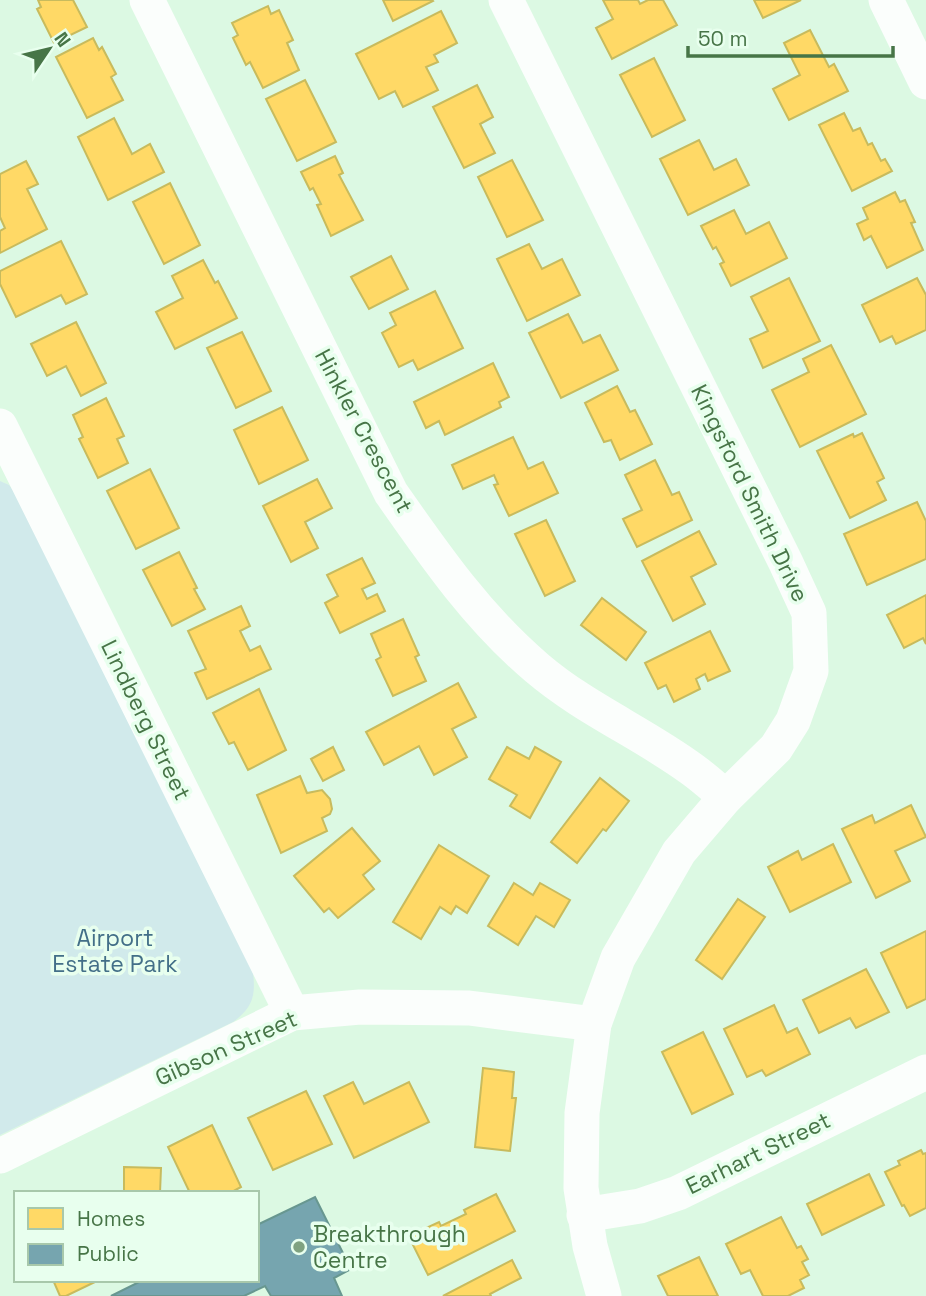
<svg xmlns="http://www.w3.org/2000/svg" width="926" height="1296" viewBox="0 0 926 1296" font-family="'Space Grotesk',sans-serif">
<rect width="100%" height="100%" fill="#e6f7eb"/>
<path fill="#dcf9e3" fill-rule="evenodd" d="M 0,0 L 926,0 L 926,1296 L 0,1296 L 0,1135 L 233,1022 L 9,485 L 0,481 ZM 16,1193 L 257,1193 L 257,1280 L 16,1280 Z"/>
<path fill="#d1eaeb" d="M 0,481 L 9,485 L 23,504 L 253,973 C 256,997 252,1008 233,1022 L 0,1135 Z"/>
<g fill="#ffd966" stroke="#c8bb5d" stroke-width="2">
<polygon points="38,0 73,0 87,27 54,43 37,9 41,7"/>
<polygon points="383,0 432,0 433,1 393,21"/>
<polygon points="603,0 638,0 640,4 648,0 663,0 677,25 612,59 596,28 613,19"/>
<polygon points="754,0 801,0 763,18"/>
<polygon points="268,6 271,14 279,10 293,40 287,43 299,70 263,88 250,62 246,65 233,38 238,35 232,23"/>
<polygon points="441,11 457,43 434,55 438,62 426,67 438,90 403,107 395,91 379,99 356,54"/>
<polygon points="810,30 829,67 834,64 848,91 789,120 773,89 800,75 784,43"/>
<polygon points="93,38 99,50 102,47 116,74 111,77 123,100 87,118 56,57"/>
<polygon points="654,58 685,120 652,137 620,75"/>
<polygon points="305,80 336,142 297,161 266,99"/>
<polygon points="477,85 493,117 480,124 495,153 464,168 433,107"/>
<polygon points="844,113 853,131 860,128 868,145 872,143 881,161 885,159 892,171 852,191 819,125"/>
<polygon points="114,118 132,154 150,144 164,172 108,200 78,137"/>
<polygon points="699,140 714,170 736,159 749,185 688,215 660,159"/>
<polygon points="335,156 343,173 339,175 363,220 331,236 317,205 321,204 313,188 310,190 301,172"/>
<polygon points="512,160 543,220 507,237 478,177"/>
<polygon points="26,161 38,184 27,189 47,229 0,253 0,231 5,228 0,217 0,174"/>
<polygon points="170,183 200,245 164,264 133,202"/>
<polygon points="895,192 900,202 905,200 915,222 911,223 923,250 887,268 871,236 864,240 857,224 868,219 863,208"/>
<polygon points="734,210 746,234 769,222 787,258 731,286 720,264 724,262 716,247 713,249 701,226"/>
<polygon points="61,241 87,294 66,304 61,295 16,317 0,284 0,271"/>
<polygon points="529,244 542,269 562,259 580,295 527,321 497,259"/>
<polygon points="391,256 408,289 369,309 351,277"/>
<polygon points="203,260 215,283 218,281 237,318 175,349 156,312 183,298 172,276"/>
<polygon points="789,278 820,341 763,368 750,339 768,331 751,297"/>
<polygon points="917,278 926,295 926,330 896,344 892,336 880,342 862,305"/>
<polygon points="435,291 463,348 418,370 413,360 399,367 382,333 396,325 390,313"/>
<polygon points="568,314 583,343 600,335 618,370 561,398 529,333"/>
<polygon points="76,322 106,383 81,396 66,366 47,376 31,344"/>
<polygon points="242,332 271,391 236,408 207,348"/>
<polygon points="831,345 866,414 800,447 772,390 809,372 803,359"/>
<polygon points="493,363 509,397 499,402 501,407 445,435 439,421 426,428 414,402"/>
<polygon points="617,386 630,412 635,410 652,444 620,460 611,440 604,442 585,403"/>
<polygon points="106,398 124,436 117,439 128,463 98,478 79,439 83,437 73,415"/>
<polygon points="282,407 308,460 259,484 234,430"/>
<polygon points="862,433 884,478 877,482 886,500 850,518 817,451 853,434 854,437"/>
<polygon points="513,437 528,469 543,462 558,493 509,516 494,485 498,484 494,475 463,489 452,465"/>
<polygon points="655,460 672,495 679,492 692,520 637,547 623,519 642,510 625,475"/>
<polygon points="150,469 179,528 136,549 107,491"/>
<polygon points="317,479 332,508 305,522 318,548 291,562 263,506"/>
<polygon points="917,502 926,521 926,559 867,585 844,534"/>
<polygon points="546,520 575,581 545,596 515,534"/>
<polygon points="699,531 716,564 691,577 705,604 673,621 642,561"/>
<polygon points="179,552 197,588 194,589 205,609 172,626 143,570"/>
<polygon points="362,558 375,583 362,589 367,599 377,594 385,611 340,633 325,603 338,596 327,575"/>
<polygon points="926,595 926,644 923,638 904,648 887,615"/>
<polygon points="602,598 646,632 626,660 581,625"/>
<polygon points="241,606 250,626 240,631 250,651 260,646 271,669 207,699 195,673 206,669 188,631"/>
<polygon points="403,619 419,655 415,657 426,681 393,696 376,660 381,657 371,634"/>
<polygon points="710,631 730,671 708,681 705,674 696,679 700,689 674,702 666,685 658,689 645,663"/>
<polygon points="458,683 476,717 452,729 467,757 434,775 419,746 384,765 366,732"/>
<polygon points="259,689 286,750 248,770 234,742 229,744 213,713"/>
<polygon points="333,747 344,770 323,781 311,759"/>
<polygon points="507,747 529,759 535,747 561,762 530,818 510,806 517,795 489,779"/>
<polygon points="300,776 307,793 322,790 330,799 332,809 330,814 322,818 327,831 281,853 257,795"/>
<polygon points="600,778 629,801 606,831 603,829 577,863 551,842"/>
<polygon points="911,805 926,837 895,851 910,881 876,898 842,829 872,815 875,823"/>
<polygon points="352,828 380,861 363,875 374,889 338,918 329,908 324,912 294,876"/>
<polygon points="833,844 851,882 790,912 768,867 798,851 802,860"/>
<polygon points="439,845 489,876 467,913 456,906 451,914 440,907 421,939 393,922"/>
<polygon points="514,883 533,895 540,883 570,900 554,927 536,916 518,945 488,926"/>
<polygon points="738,899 765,917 722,979 696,960"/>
<polygon points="926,931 926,999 907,1008 881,953"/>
<polygon points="866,969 889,1012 856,1028 850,1018 819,1033 803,1000"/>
<polygon points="774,1005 787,1033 797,1028 810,1054 766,1076 762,1070 747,1077 724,1029"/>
<polygon points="703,1032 733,1094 692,1114 662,1052"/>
<polygon points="483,1068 514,1072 512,1098 516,1098 510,1151 475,1147"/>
<polygon points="353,1082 364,1104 409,1082 429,1122 354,1158 324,1096"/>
<polygon points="306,1091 332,1144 273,1170 248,1118"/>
<polygon points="212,1125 241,1187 230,1193 190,1193 168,1147"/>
<polygon points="921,1150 923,1154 926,1153 926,1208 910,1216 904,1205 902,1206 885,1172 900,1165 898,1161"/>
<polygon points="124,1167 161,1168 160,1193 124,1193"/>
<polygon points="869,1174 884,1205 822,1235 807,1204"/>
<polygon points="496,1194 515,1231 428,1275 411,1241 413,1240 411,1235 439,1222 441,1226 466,1214 464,1210"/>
<polygon points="781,1217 797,1248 801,1246 808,1259 802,1262 809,1275 800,1280 804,1288 788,1296 763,1296 750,1270 741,1274 726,1244"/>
<polygon points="699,1257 718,1296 668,1296 658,1276"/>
<polygon points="512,1260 521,1278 490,1294 491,1296 443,1296"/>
<polygon points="53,1280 99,1280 66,1296 60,1296"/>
</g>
<polygon fill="#76a5af" stroke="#689790" stroke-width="2" points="315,1197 351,1269 334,1278 342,1296 271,1296 265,1286 244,1296 111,1296 143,1280 257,1280 257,1225"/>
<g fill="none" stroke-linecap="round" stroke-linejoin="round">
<g stroke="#fbfefc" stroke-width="35">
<path d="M 147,0 L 391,493 C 435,556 478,618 537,668 C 585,709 643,733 693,770 C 704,778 715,788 726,797"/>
<polyline points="506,0 786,563 809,613 811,671 793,721 776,748 726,797 679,852 618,958 594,1024 582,1113 581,1188 590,1246 604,1296"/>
<polyline points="886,0 926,82"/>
<polyline points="0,426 292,1013"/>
<polyline points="0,1156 292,1013 360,1007 469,1008 594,1024"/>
<polyline points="584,1215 640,1206 678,1193 926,1072"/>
</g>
</g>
<circle fill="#7fa280" stroke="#e8ffee" stroke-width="2.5" cx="299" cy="1247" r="7"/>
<g text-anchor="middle" stroke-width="7" stroke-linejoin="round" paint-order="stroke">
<g font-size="23" fill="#477547" stroke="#e8ffee">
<text transform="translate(364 431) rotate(62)" y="8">Hinkler Crescent</text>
<text transform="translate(750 493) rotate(64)" y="8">Kingsford Smith Drive</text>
<text transform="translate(146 720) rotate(64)" y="8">Lindberg Street</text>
<text transform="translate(226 1048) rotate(-24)" y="8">Gibson Street</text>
<text transform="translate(758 1153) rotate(-26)" y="8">Earhart Street</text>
</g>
<g font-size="23" fill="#436f88" stroke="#e8ffee">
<text x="115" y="946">Airport<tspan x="115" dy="26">Estate Park</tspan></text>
</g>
<g font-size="23" fill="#477547" stroke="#e8ffee" text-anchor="start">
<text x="313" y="1242">Breakthrough<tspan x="313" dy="26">Centre</tspan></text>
</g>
</g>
<rect x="14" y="1191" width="245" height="91" fill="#e8ffee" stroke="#a8c8ab" stroke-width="2"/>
<rect x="28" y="1208" width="35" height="21" fill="#ffd966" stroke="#a8c8ab" stroke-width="2"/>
<text x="77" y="1226" font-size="21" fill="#477547">Homes</text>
<rect x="28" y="1244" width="35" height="21" fill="#76a5af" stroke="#a8c8ab" stroke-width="2"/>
<text x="77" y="1261" font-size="21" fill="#477547">Public</text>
<g transform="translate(49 49) rotate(55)" stroke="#e8ffee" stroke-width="5" paint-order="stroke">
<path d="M0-5L12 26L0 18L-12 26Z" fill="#477547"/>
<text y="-10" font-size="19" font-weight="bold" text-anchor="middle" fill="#477547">N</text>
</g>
<path d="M688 46v10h205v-10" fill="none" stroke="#477547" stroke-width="3.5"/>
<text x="698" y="46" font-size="21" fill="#477547" stroke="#e8ffee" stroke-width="5" paint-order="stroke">50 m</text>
</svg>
